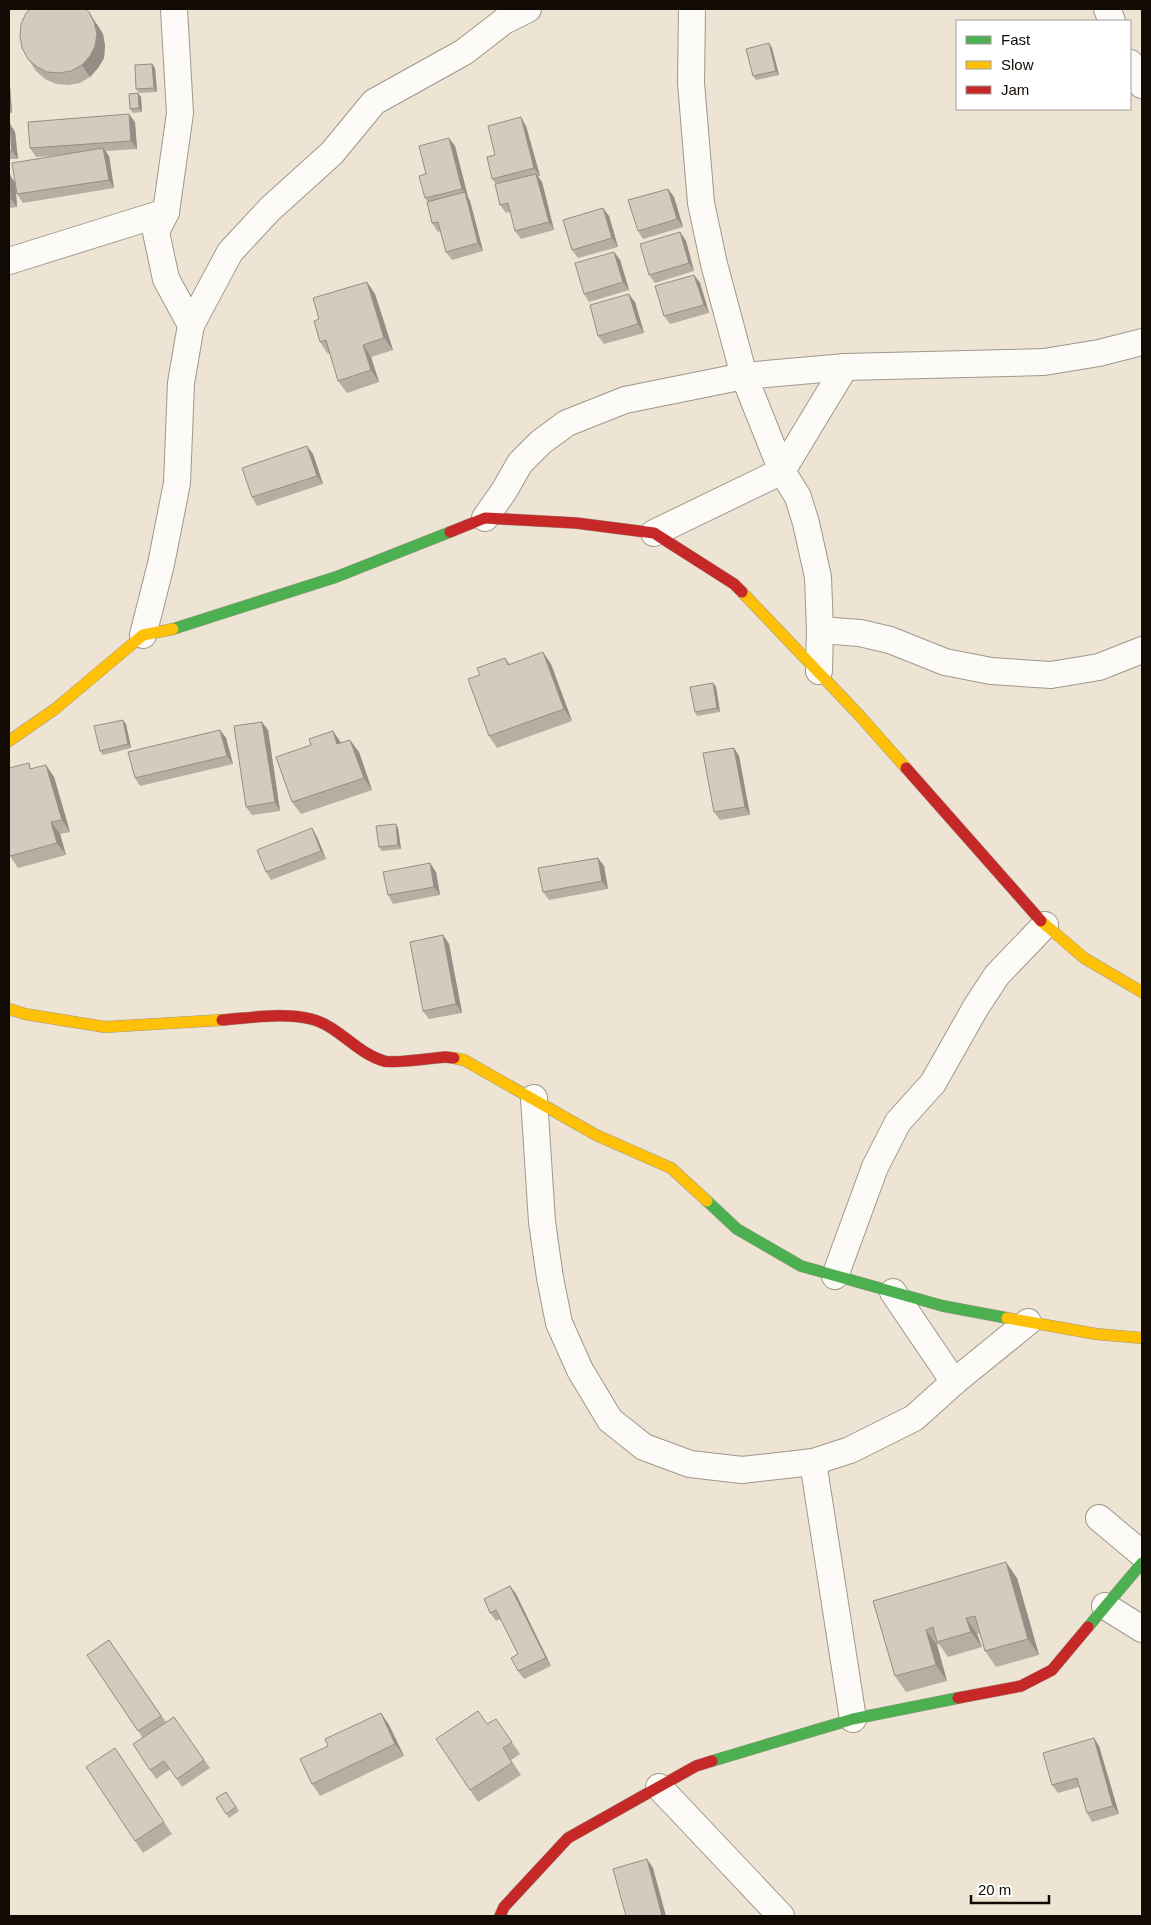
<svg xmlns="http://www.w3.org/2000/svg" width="1151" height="1925" viewBox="0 0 1151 1925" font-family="Helvetica,sans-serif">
<rect width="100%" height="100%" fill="#eee4d3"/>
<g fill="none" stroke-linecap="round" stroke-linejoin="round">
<g stroke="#9f988b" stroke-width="28">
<g id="street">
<polyline points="692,9 691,83 701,203 714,264 744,376 782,471 798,497 806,523 818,577 820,630 819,671"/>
<polyline points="1107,9 1112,21"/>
<polyline points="1130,63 1142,85"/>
<polyline points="9,261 166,212"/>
<polyline points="191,325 230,252 270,209 332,153 374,102 464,52 504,21 528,9"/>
<polyline points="485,518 504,491 520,463 541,442 567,423 625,400 744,376 845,367 1044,362 1099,353 1142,342"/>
<polyline points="654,533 782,471 845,367"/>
<polyline points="820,630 860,633 890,640 945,662 991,671 1051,675 1099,667 1142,650"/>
<polyline points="143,635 161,564 177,483 181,383 191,325 166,279 156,232 166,212 180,113 174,9"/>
<polyline points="534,1098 542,1222 550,1278 559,1323 580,1370 610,1420 644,1447 690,1464 742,1470 813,1462 850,1450 914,1418 954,1382 1028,1322"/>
<polyline points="835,1276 875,1167 898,1122 933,1083 976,1007 997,975 1045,925"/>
<polyline points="893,1292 954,1382"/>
<polyline points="813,1462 853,1719"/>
<polyline points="1099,1518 1142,1554"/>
<polyline points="1105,1606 1142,1629"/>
<polyline points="659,1787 781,1916"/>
</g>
</g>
<g stroke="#9f988b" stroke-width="12">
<g id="fast">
<polyline points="173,629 336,577 450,532"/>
<polyline points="707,1201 737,1229 801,1266 943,1306 1007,1318"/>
<polyline points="1088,1627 1142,1563"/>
<polyline points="712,1761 853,1719 958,1698"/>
</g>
</g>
<g stroke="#9f988b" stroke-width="12">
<g id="slow">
<polyline points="742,592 860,716 906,768"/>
<polyline points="9,741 55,709 143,635 173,629"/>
<polyline points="1041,921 1084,958 1142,992"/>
<polyline points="9,1009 25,1014 105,1027 222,1020"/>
<polyline points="454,1058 464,1060 596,1135 671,1168 707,1201"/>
<polyline points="1007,1318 1096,1334 1142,1338"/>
</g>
</g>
<g stroke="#9f988b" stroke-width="12">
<g id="jam">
<polyline points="450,532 485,518 576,523 654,533 734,584 742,592"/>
<polyline points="906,768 1041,921"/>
<path d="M 222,1020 C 250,1018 283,1012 311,1019 C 339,1026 356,1053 384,1061 C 392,1064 433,1058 445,1057 L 454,1058"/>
<polyline points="958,1698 1021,1686 1052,1670 1088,1627"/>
<polyline points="500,1916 504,1907 568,1838 696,1766 712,1761"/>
</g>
</g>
<use href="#street" stroke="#fcfbf8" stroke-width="26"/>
<use href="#fast" stroke="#4caf50" stroke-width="11"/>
<use href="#slow" stroke="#ffc107" stroke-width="11"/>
<use href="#jam" stroke="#c62828" stroke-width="11"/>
</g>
<g fill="#b5afa3">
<polygon points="97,24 103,34 105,46 104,58 98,68 90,77 80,83 68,85 56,84 45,79 36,71 28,59"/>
<polygon points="769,43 772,48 779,75 756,80 753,76"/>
<polygon points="152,64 155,68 157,92 139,93 136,89"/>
<polygon points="9,84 10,86 12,113 9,113"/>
<polygon points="141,97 142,112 133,113 130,109"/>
<polygon points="135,122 137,149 106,151 109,156 114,188 23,203 17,194 16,187 17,207 9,208 9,175 15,182 63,155 36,157 30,148"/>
<polygon points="9,124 10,124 15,132 18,159 9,159"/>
<polygon points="526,126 540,176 538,177 542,182 554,230 521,239 515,231 510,212 506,213 500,205 496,184 492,179 495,155"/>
<polygon points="455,146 468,197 470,201 483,251 452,260 446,252 441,231 438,232 432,223 428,202 425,198 426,174"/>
<polygon points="668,189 674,197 683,227 643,239 638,231"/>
<polygon points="609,216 618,247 578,258 572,250"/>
<polygon points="680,232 686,241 694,271 655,283 649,275"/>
<polygon points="614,252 620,260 629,290 589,302 584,294"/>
<polygon points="694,275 700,283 709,313 670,324 664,316"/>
<polygon points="367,282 375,294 393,350 371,357 379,382 347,393 338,381 330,353 328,354 320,342 319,319"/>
<polygon points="635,302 644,333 604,344 598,336"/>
<polygon points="313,454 323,484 257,506 252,497"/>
<polygon points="505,658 510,664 551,664 572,721 497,748 489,736 480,675"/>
<polygon points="713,683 716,687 720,712 697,716 695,712"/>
<polygon points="126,724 131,748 103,755 100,751"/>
<polygon points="220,730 226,738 233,764 140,786 135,778"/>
<polygon points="268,730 280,811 252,815 246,807"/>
<polygon points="333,731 341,743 359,752 372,790 301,814 292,802 311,745"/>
<polygon points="734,748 739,756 750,815 720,820 714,812"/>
<polygon points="32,768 54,777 70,832 60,834 66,855 18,868 10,856"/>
<polygon points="312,828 317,837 326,859 271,880 266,872"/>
<polygon points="398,828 401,849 382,851 379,847"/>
<polygon points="604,866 608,889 549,900 543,892"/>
<polygon points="436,872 440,895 393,904 388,895"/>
<polygon points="443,935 449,944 462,1013 429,1019 423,1011"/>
<polygon points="1017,1578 1039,1655 996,1667 985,1651 980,1633 977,1634 982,1647 948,1657 939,1644 937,1645 947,1681 906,1692 895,1676 873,1601"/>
<polygon points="510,1586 516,1594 551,1666 524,1679 518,1671 518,1654 501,1619 496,1621 490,1613"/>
<polygon points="109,1640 166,1722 174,1717 210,1768 182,1787 170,1769 156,1779 133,1744 143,1738 87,1655"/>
<polygon points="381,1713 389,1725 404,1756 320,1796 312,1784 328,1746"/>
<polygon points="496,1719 520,1754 511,1760 521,1775 478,1802 436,1739 487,1724"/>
<polygon points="1094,1738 1099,1746 1119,1814 1092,1822 1087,1813 1079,1787 1058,1793 1052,1785"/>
<polygon points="123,1760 172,1834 143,1853 135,1841"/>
<polygon points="226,1792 239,1811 229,1818 216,1798"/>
</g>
<g fill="#948e84">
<polygon points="89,12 103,34 105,46 104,58 98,68 90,77 82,65"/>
<polygon points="769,43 772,48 779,75 776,71"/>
<polygon points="152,64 155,68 157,92 154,88"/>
<polygon points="9,84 10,86 12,113 9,107"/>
<polygon points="138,93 141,97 142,112 139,108"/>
<polygon points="129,114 135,122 137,149 131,141"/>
<polygon points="521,117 526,126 540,176 534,168"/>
<polygon points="10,124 15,132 18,159 12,151"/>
<polygon points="449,138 455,146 468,197 462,189"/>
<polygon points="103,148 109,156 114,188 109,180"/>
<polygon points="536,174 542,182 554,230 549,222"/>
<polygon points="10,175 15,183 17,207 11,199"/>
<polygon points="668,189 674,197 683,227 677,219"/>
<polygon points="465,192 470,201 483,251 478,243"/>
<polygon points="603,208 609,216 618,247 612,238"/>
<polygon points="680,232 686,241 694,271 689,263"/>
<polygon points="614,252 620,260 629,290 623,282"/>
<polygon points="694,275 700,283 709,313 704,305"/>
<polygon points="367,282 375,294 393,350 384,338"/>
<polygon points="629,294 635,302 644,333 638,324"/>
<polygon points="363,345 371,357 379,382 371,370"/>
<polygon points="307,446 313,454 323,484 317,476"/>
<polygon points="543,652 551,664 572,721 564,709"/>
<polygon points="713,683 716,687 720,712 717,708"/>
<polygon points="123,720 126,724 131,748 128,744"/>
<polygon points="262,722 268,730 280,811 275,802"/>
<polygon points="220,730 226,738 233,764 227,756"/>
<polygon points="333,731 341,743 337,744"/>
<polygon points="350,740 359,752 372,790 364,778"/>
<polygon points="734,748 739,756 750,815 745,807"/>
<polygon points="46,765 54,777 70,832 62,820"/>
<polygon points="51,822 60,834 66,855 57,843"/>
<polygon points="396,824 398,828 401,849 398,845"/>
<polygon points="312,828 317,837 326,859 321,851"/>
<polygon points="598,858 604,866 608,889 602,881"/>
<polygon points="430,863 436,872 440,895 434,887"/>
<polygon points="443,935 449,944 462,1013 456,1004"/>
<polygon points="1006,1562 1017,1578 1039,1655 1028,1639"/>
<polygon points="510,1586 516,1594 551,1666 546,1658"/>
<polygon points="966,1618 977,1634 982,1647 971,1632"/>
<polygon points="926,1630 937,1645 947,1681 936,1665"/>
<polygon points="381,1713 389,1725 404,1756 395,1744"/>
<polygon points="1094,1738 1099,1746 1119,1814 1113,1806"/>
<polygon points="647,1859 653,1868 666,1916 662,1916"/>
</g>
<g fill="#d3cbbd" stroke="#948e84">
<polygon points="31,9 86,9 89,12 94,22 97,34 95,46 90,56 82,65 71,71 59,73 47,72 37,67 28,59 22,48 20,36 21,24 26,13"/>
<polygon points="769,43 776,71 753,76 746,49"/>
<polygon points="152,64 154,88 136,89 135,65"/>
<polygon points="138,93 139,108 130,109 129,94"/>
<polygon points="129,114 131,141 30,148 28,122"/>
<polygon points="521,117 534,168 492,179 487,157 495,155 488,126"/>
<polygon points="9,124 10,124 12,151 9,151"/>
<polygon points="449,138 462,189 425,198 419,176 426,174 419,146"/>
<polygon points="103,148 109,180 17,194 12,163"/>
<polygon points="536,174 549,222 515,231 508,203 500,205 495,184"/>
<polygon points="9,175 10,175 11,199 9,199"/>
<polygon points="668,189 677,219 638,231 628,200"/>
<polygon points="465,192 478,243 446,252 438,222 432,223 427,202"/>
<polygon points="603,208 612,238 572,250 563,220"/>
<polygon points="680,232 689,263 649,275 640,244"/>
<polygon points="614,252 623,282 584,294 575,263"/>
<polygon points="694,275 704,305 664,316 655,286"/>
<polygon points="367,282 384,338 363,345 371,370 338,381 326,340 320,342 314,321 319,319 313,298"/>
<polygon points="629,294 638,324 598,336 590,305"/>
<polygon points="307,446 317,476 252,497 242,468"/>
<polygon points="543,652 564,709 489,736 468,679 480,675 477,668 505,658 508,665"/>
<polygon points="713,683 717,708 695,712 690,687"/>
<polygon points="123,720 128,744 100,751 94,726"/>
<polygon points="262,722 275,802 246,807 234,726"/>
<polygon points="220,730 227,756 135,778 128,752"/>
<polygon points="333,731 337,744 350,740 364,778 292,802 276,757 311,745 309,739"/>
<polygon points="734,748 745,807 714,812 703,753"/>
<polygon points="29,763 30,769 46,765 62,820 51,822 57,843 10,856 9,852 9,768"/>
<polygon points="396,824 398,845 379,847 376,826"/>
<polygon points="312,828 321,851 266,872 257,850"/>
<polygon points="598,858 602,881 543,892 538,868"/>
<polygon points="430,863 434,887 388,895 383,872"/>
<polygon points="443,935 456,1004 423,1011 410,942"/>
<polygon points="1006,1562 1028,1639 985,1651 975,1616 966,1618 971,1632 937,1642 933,1627 926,1630 936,1665 895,1676 873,1601"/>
<polygon points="510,1586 546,1658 518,1671 511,1658 518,1654 496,1610 490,1613 484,1599"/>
<polygon points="109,1640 161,1716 138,1731 87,1655"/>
<polygon points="478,1711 487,1724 496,1719 512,1742 503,1748 512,1763 470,1790 436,1739"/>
<polygon points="381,1713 395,1744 312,1784 300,1759 328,1746 325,1739"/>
<polygon points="174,1717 204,1760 177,1779 164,1761 150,1770 133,1744"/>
<polygon points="1094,1738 1113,1806 1087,1813 1077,1778 1052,1785 1043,1753"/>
<polygon points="115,1748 164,1822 135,1841 86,1767"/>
<polygon points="226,1792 236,1807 226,1814 216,1798"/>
<polygon points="647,1859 662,1916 626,1916 613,1869"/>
</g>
<rect width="1151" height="1925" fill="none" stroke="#110b03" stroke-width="20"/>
<rect x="956" y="20" width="175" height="90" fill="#ffffff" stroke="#a09d9a"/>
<rect x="966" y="36" width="25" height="8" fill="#4caf50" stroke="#a09d9a"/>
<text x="1001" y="45" font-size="15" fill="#110b03">Fast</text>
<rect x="966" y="61" width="25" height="8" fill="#ffc107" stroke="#a09d9a"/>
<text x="1001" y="70" font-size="15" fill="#110b03">Slow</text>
<rect x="966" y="86" width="25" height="8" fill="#c62828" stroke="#a09d9a"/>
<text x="1001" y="95" font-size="15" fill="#110b03">Jam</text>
<path d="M971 1895v8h78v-8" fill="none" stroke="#110b03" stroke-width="2.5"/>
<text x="978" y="1895" font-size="15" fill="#110b03" stroke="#ffffff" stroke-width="4" paint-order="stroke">20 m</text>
</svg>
